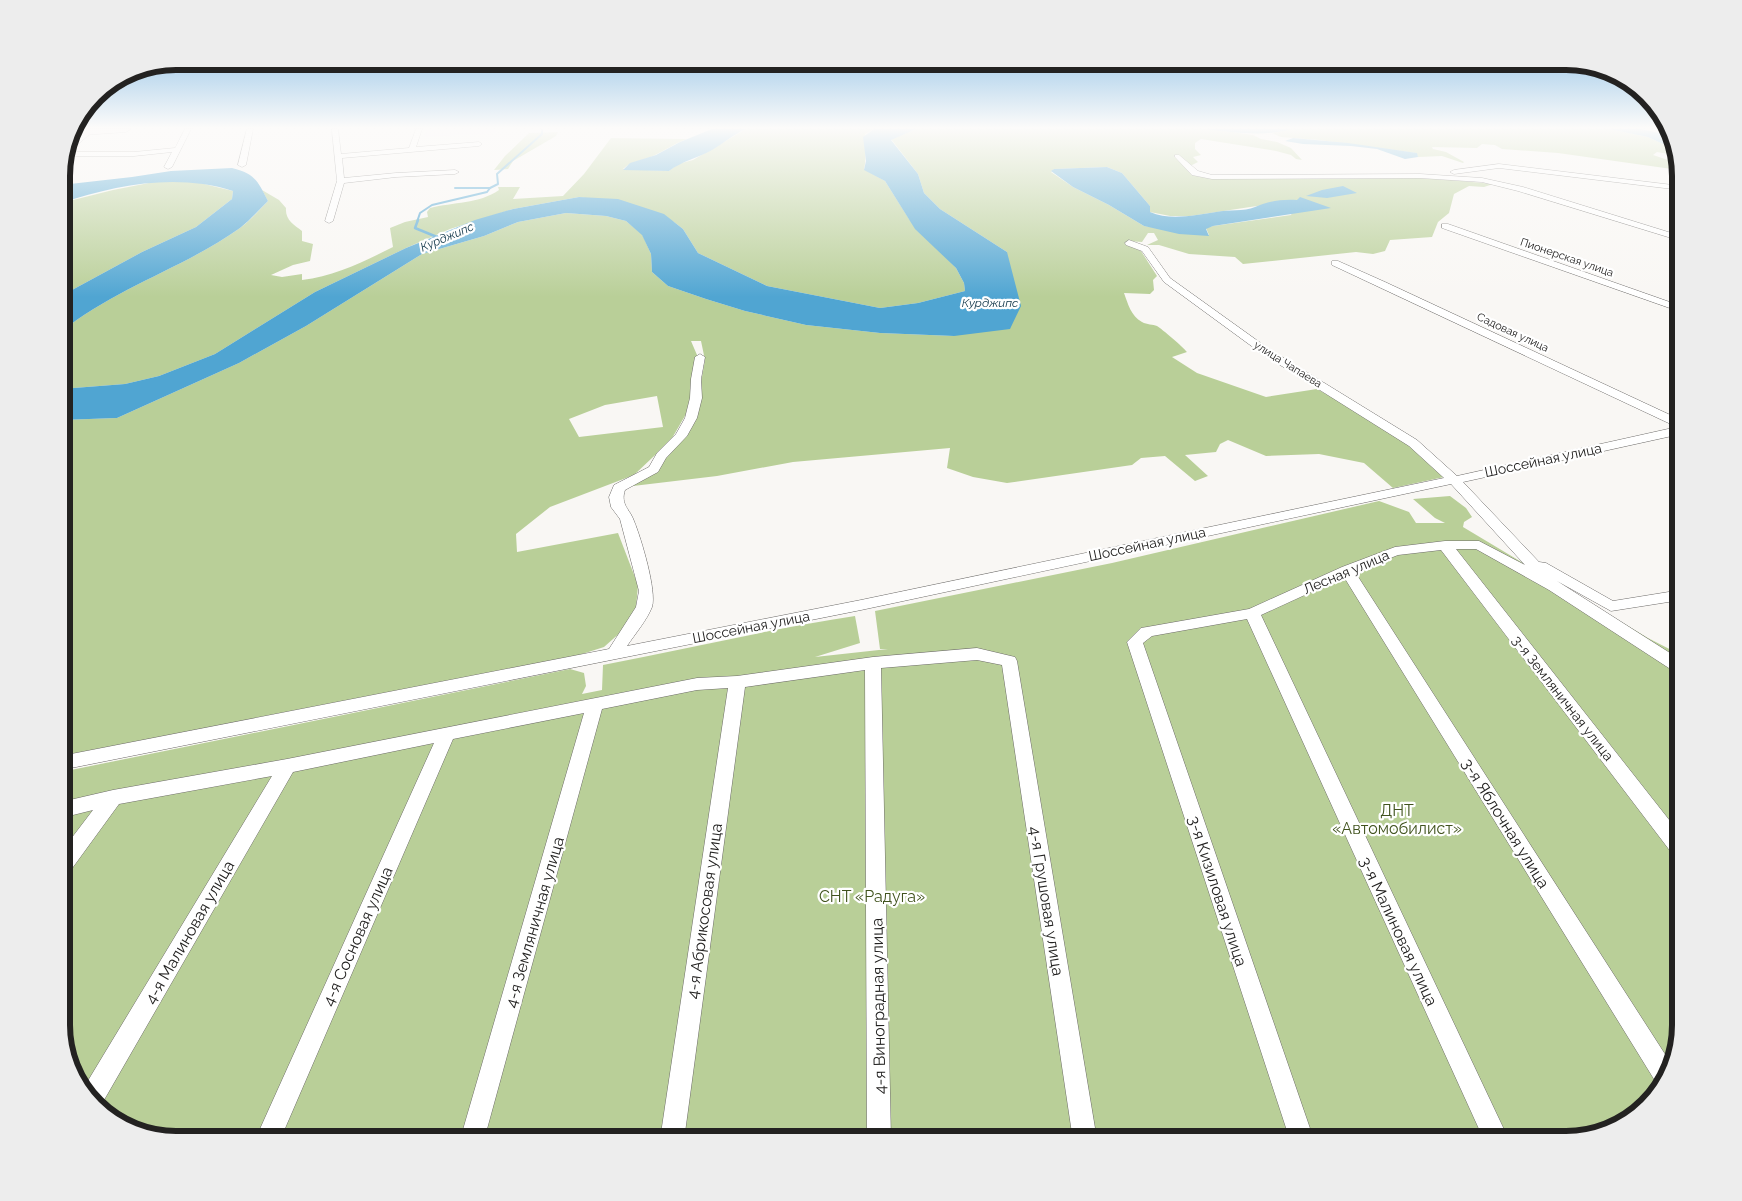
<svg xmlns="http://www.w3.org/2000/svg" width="1742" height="1201" viewBox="0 0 1742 1201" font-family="Raleway,sans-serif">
<rect width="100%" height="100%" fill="#f9f7f4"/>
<polygon fill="#f7e7f9" points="427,129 496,129 496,133 424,137"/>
<g fill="#b9cf98" fill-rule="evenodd">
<path d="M 746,129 L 874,129 L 865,134 C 864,146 867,158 864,169 L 885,181 L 909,219 L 956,268 L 964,283 L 965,291 L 918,303 L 880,308 L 767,286 L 698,253 L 683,229 L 674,222 L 592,199 L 579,197 L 513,209 L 450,229 L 406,248 L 315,292 L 215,354 L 159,376 L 125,384 L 61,389 L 61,332 C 115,288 184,268 240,228 C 250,221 259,210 268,201 L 262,190 L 279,200 L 286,208 C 285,220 294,225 302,231 L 302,241 L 313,244 L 310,261 L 293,265 L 271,275 L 282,277 L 302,274 L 302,280 C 335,276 363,262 393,247 L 390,228 L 405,222 L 428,217 L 427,212 L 430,208 C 453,202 479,204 499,190 L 498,187 L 520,187 L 513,199 L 563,196 L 584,174 L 611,138 L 687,139 C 675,143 666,150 655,155 C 643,161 633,160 623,169 L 669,171 L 678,164 L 693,160 Z"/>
<path d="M 916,129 L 1210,129 L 1253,135 L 1261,139 L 1277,142 L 1291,148 L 1302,160 L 1296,159 L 1291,155 L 1276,151 L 1201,139 L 1195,143 L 1195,149 L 1201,155 L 1193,157 L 1198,162 L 1190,166 L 1201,176 L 1420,177 L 1493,184 L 1484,187 L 1469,186 L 1454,194 L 1449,213 L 1438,222 L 1432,237 L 1390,240 L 1385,251 L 1373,254 L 1356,252 L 1243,264 L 1235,257 L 1189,254 L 1159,245 L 1147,245 L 1158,240 L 1154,233 L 1148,233 L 1142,242 L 1128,241 L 1127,244 L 1141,251 L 1157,276 L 1153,280 L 1154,290 L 1150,294 L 1124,293 C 1128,304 1131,316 1142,322 C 1147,325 1153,324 1157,326 C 1162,329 1183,347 1187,352 L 1172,357 L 1197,373 L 1266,397 L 1317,389 L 1374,421 L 1412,448 L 1444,477 L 1393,488 L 1364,463 L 1319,454 L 1266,456 L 1228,440 L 1220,444 L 1216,452 L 1185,455 L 1208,476 L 1195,481 L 1165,456 L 1141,458 L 1132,465 L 1007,483 L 973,477 L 947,468 L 950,448 L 793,462 L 717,476 L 633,486 L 636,481 L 657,469 L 697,405 L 705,360 L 701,341 L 691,341 L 697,355 L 692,390 L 686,414 L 671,440 L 634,475 L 550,507 L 516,534 L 517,552 L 618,533 L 638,585 L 636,608 L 622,631 L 604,647 L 579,655 L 61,756 L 61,420 L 117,418 L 239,363 L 306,326 L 422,254 L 484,236 L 518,222 L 566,213 L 606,216 L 626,221 L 642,234 L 651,254 L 652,272 L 668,286 L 706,299 L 745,311 L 806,325 L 880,333 L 954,336 L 1007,252 L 940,209 L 924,193 L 918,174 L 891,139 ZM 1107,167 L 1122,173 L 1150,206 L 1150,212 L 1170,216 L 1190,216 L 1297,200 L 1291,215 L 1213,226 L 1206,228 L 1209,235 L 1144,226 L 1109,205 L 1073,187 L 1051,172 L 1054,169 ZM 657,396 L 663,427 L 579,437 L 569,419 L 605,405 Z"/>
<polygon points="1291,129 1609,129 1648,137 1663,144 1673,146 1675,155 1657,152 1653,155 1677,163 1679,170 1558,153 1502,149 1495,145 1482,144 1477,148 1432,147 1433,149 1446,152 1464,162 1463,163 1442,156 1418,157 1416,153 1319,140 1281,137 1272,133"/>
<polygon points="558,132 556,136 513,161 508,169 494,170 505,156 529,133"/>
<polygon points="154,182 196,182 233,191 232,199 196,227 142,252 61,296 61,203 113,190"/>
<path d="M 1450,496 L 1466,508 L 1472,517 L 1464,522 L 1463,527 L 1648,638 L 1681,655 L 1681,1025 L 1661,1089 L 1617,1128 L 1566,1140 L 176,1140 L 112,1120 L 76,1082 L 61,1032 L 61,772 L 570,669 L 584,673 L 586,686 L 582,694 L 602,690 L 603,665 C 687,649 770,629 855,616 L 860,643 L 815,657 L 888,649 L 880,649 L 875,611 L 1112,563 L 1379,501 L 1409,512 L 1416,523 L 1445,523 L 1435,518 L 1413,499 Z"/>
</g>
<g fill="#50a5d2">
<path d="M 712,129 L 746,129 C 734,134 724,143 712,150 C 698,158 682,161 669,171 L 623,170 L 630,163 L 656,155 L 680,142 Z"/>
<polygon points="874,129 916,129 891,140 918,174 924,193 940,209 1007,252 1021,306 1010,329 954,336 880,333 806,325 745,311 706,299 668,286 652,272 651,254 642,235 626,221 606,216 566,213 518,222 484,236 422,254 306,326 239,363 117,418 61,420 61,389 125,384 159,376 215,354 315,292 406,248 475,220 513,209 579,197 618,199 664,214 683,229 698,253 767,286 880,308 918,303 965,291 964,283 956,268 915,229 885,181 864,170 866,161 863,137"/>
<path d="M 1200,129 L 1291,129 C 1260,138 1231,131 1200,129 Z"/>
<polygon points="1609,129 1640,129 1670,135 1673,146 1663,144 1648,137"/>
<polygon points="1293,138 1348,143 1417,153 1418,157 1405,159 1377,149 1351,146 1303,144 1285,141"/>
<path d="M 1107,167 L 1122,173 L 1150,206 L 1150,212 C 1170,221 1196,215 1216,212 C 1228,209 1244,212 1255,207 C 1269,201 1282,199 1297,200 L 1300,197 L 1331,208 L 1213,226 L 1206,229 L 1209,236 L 1179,234 L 1144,226 L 1109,205 L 1073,187 L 1051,171 L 1054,169 Z"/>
<path d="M 232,168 C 255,174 257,180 268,201 C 259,210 250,220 240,228 C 184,268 115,288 61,332 L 61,296 L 142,252 L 196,227 L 232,199 L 233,191 C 176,173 116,185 61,203 L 61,185 L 132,177 L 171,171 Z"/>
<polygon points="1343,186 1357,193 1327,198 1306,196 1322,190"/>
</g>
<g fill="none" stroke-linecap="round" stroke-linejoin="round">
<g stroke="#50a5d2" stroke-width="2">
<polyline points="455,188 490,188 498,184 497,174 542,134 542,130"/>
<polyline points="417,222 420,213 432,205 487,192 490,188"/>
</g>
<polyline stroke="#50a5d2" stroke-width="2.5" points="418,220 415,228 437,237"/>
<g stroke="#6d6b69" stroke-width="1">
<g id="street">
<polygon points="185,129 191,129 172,167 168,169 164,167 172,152 134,156 64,156 67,147 89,130 91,131 91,133 69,152 134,152 175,148"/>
<polygon points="247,129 253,129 246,165 242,167 238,165"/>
<polygon points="332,129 338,129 341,154 409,148 416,129 422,129 416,147 479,142 482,144 479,146 342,158 344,178 396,173 455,170 459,172 455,174 396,177 344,183 333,221 329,223 325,221 337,181"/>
<polygon points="1175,155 1179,155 1198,171 1212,175 1420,174 1482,178 1523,187 1681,236 1681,241 1518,191 1482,182 1420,178 1212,179 1192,175 1175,157"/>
<polygon points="1499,164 1681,186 1681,190 1499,168 1454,174 1450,172 1454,170"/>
<polygon points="1442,224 1448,224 1681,306 1681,312 1442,228"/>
<path d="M 1129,240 L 1148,247 L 1170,278 L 1269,349 L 1417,440 L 1457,476 L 1677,427 L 1332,265 L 1332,261 L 1338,261 L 1385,282 L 1681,420 L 1681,434 L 1463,482 L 1539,562 L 1546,563 L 1613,601 L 1681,590 L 1681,600 L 1611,611 L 1557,581 L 1681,660 L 1681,674 L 1675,672 L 1549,590 L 1476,549 L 1456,549 L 1681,835 L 1681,858 L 1674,856 L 1441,550 L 1398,555 L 1355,572 L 1670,1062 L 1662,1087 L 1657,1084 L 1344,577 L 1261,615 L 1509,1140 L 1484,1140 L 1247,619 L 1152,636 L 1143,643 L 1314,1140 L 1290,1140 L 1127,642 L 1141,628 L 1147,627 L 1249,609 L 1342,567 L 1395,547 L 1445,541 L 1479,541 L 1525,565 L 1451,484 L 861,610 L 61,770 L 61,756 L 609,649 L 636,607 L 639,591 L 620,519 L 611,507 L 609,497 L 614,485 L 649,467 L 657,453 L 676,434 L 685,418 L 690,398 L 691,379 L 695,357 L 700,354 L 705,357 L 701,379 L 702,398 L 697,418 L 687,436 L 666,458 L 658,472 L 625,490 C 620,505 630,509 634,521 C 641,538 657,591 652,607 C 647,620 635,634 627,646 L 861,600 L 1444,478 L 1409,446 L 1261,353 L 1164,282 L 1142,251 L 1126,245 L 1125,243 Z"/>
<polygon points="977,648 1015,657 1017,661 1097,1140 1073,1140 1002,665 977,660 881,668 891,1140 867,1140 865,670 745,687 684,1140 660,1140 728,688 697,690 602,709 484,1140 460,1140 584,713 453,739 280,1140 255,1140 434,743 293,772 100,1107 83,1089 272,776 119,804 68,874 61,876 61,852 93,810 61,818 61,802 113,790 287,759 697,678 737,676 873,657"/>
</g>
</g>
<g stroke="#6d6b69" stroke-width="1">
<polygon id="secondary" points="94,129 131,129 126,132 69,136 71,130"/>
</g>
<use href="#street" fill="#fff" fill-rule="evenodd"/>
<use href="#secondary" fill="#fceaee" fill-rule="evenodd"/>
</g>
<linearGradient id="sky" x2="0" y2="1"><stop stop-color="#6baedf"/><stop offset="0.43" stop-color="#fcfbfa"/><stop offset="1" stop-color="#fcfbfa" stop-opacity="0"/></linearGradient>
<rect width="1742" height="297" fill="url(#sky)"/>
<g text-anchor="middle" stroke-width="4.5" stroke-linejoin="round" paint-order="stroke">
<g font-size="11" fill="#232221" stroke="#fff">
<text transform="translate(1567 257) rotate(19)" y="4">Пионерская улица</text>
<text transform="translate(1513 332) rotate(25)" y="4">Садовая улица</text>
<text transform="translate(1288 364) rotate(32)" y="4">улица Чапаева</text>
</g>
<g font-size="12" font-style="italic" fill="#0d3346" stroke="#fff">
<text transform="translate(447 237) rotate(-23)" y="4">Курджипс</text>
<text x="990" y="307">Курджипс</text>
</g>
<g font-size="14" fill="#232221" stroke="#fff">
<text transform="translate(1543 460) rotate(-12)" y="5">Шоссейная улица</text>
<text transform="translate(1147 544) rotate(-12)" y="5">Шоссейная улица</text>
<text transform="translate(1346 572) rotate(-23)" y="5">Лесная улица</text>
<text transform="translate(751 627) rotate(-11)" y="5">Шоссейная улица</text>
<text transform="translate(1563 698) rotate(52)" y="5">3-я Земляничная улица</text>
</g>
<g font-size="16" fill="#41531e" stroke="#fff">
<text x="1397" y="816">ДНТ<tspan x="1397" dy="18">«Автомобилист»</tspan></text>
<text x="872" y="902">СНТ «Радуга»</text>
</g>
<g font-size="16" fill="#232221" stroke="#fff">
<text transform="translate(1506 823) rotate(58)" y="6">3-я Яблочная улица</text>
<text transform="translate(1218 891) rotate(72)" y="6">3-я Кизиловая улица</text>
<text transform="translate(1047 901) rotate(81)" y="6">4-я Грушовая улица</text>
<text transform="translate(704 911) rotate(-82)" y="6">4-я Абрикосовая улица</text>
<text transform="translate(534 922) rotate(-74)" y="6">4-я Земляничная улица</text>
<text transform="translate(1399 931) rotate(65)" y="6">3-я Малиновая улица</text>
<text transform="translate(189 932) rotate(-60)" y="6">4-я Малиновая улица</text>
<text transform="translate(357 936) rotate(-66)" y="6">4-я Сосновая улица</text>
<text transform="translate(878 1006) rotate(-91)" y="6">4-я Виноградная улица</text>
</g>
</g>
<path d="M0 0H1742V1201H0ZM176 70H1566A106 106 0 0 1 1672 176V1025A106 106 0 0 1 1566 1131H176A106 106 0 0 1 70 1025V176A106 106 0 0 1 176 70Z" fill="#ededed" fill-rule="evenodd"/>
<path fill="none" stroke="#232221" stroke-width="6" d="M176 70H1566A106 106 0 0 1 1672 176V1025A106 106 0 0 1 1566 1131H176A106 106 0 0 1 70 1025V176A106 106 0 0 1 176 70Z"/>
</svg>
